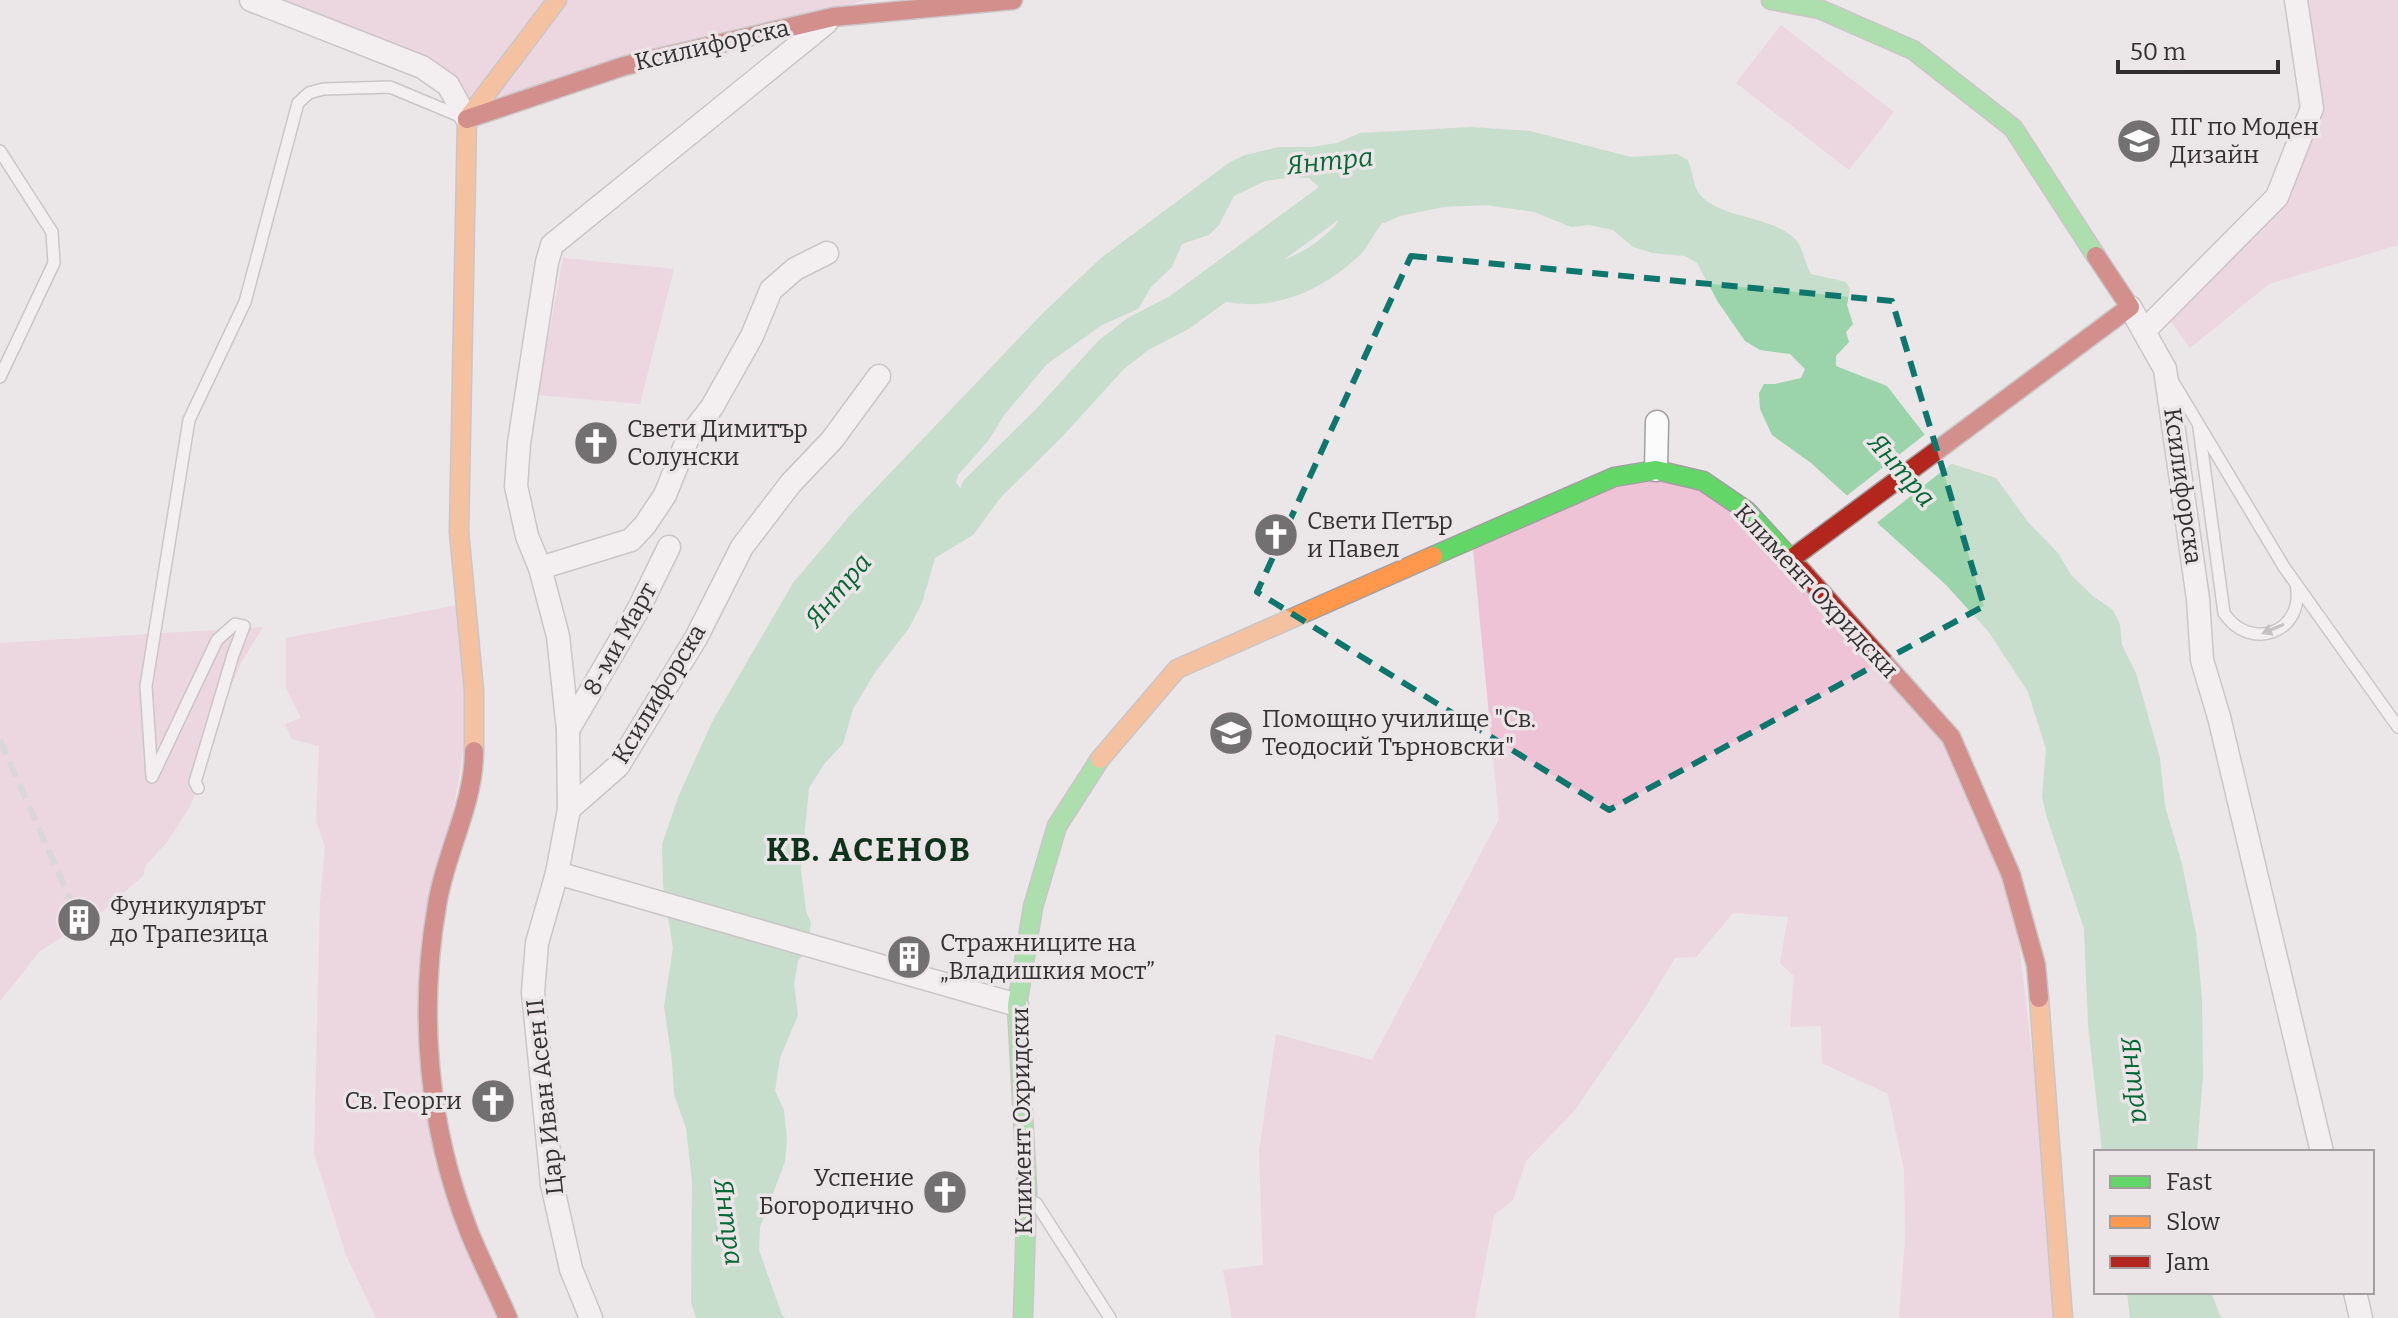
<svg xmlns="http://www.w3.org/2000/svg" width="2398" height="1318" viewBox="0 0 2398 1318" font-family="Bitter,serif">
<rect width="100%" height="100%" fill="#ebe6e8"/>
<g fill="#eec3d6">
<polygon points="251,0 866,0 467,119 448,85"/>
<polygon points="2292,0 2398,0 2398,245 2269,284 2190,348 2163,311 2277,197 2301,96"/>
<polygon points="1781,25 1894,112 1849,170 1736,83"/>
<polygon points="563,258 674,269 640,404 538,395"/>
<polygon points="1614,477 1703,481 1951,737 2011,875 2063,1318 1899,1318 1905,1240 1904,1170 1888,1094 1822,1063 1821,1026 1790,1027 1794,976 1780,963 1788,917 1733,913 1696,957 1675,958 1646,1006 1575,1110 1526,1161 1513,1200 1494,1215 1475,1318 1232,1318 1223,1270 1263,1265 1259,1151 1276,1034 1372,1060 1499,819 1472,539"/>
<polygon points="468,603 474,691 439,891 431,1083 508,1318 376,1318 346,1255 314,1153 320,902 325,846 316,821 319,746 292,739 285,724 301,718 286,688 286,638"/>
<polygon points="263,627 242,661 228,692 201,781 190,806 168,841 146,865 143,876 91,921 88,911 66,919 69,928 68,933 40,951 0,1001 0,643"/>
</g>
<g fill="#9bd4aa">
<path d="M 1472,127 L 1530,131 L 1631,157 L 1677,154 L 1688,160 C 1692,170 1694,188 1700,195 C 1723,220 1773,215 1796,240 C 1803,248 1805,264 1811,274 L 1846,282 L 1850,289 L 1847,305 L 1853,324 L 1846,332 L 1849,342 L 1836,356 L 1836,366 L 1887,386 L 1946,462 L 1996,478 L 2028,522 L 2058,553 L 2072,576 L 2093,596 L 2113,610 L 2120,624 L 2122,645 L 2136,673 L 2160,758 L 2165,806 L 2182,864 L 2196,933 L 2202,999 L 2203,1076 L 2197,1152 L 2102,1152 L 2088,1024 L 2084,929 L 2047,818 L 2042,797 L 2046,749 L 2028,692 L 1988,631 L 1946,585 L 1811,463 L 1772,435 L 1760,409 L 1759,393 L 1764,384 L 1775,384 L 1801,378 L 1805,369 L 1790,354 L 1760,350 L 1745,341 L 1718,302 L 1697,263 L 1685,256 L 1652,253 L 1633,247 L 1613,230 L 1589,225 L 1571,227 L 1534,212 L 1486,205 L 1443,207 L 1400,216 L 1384,223 L 1335,212 L 1317,219 L 1309,219 L 1308,213 L 1319,199 L 1318,186 L 1309,178 L 1294,177 L 1265,181 L 1234,196 L 1219,225 L 1209,235 L 1182,244 L 1172,267 L 1151,287 L 1138,309 L 1102,325 L 1047,364 L 1005,414 L 988,441 L 958,475 L 956,482 L 960,488 L 969,489 C 984,478 993,463 1010,452 L 1018,463 L 1001,487 L 1001,497 L 973,535 L 935,558 L 922,603 L 909,628 L 876,671 L 853,709 L 843,744 L 825,763 L 809,788 L 801,870 L 806,911 L 811,923 L 807,950 L 798,961 L 794,984 L 798,1015 L 780,1058 L 775,1091 L 784,1110 L 787,1139 L 785,1162 L 760,1227 L 759,1250 L 782,1315 L 786,1318 L 696,1318 L 691,1302 L 692,1182 L 686,1128 L 674,1094 L 672,1061 L 664,1006 L 673,948 L 663,885 L 662,844 L 679,795 L 712,722 L 793,583 L 852,513 L 1043,313 L 1101,258 L 1230,162 L 1245,155 L 1279,147 L 1312,147 L 1337,143 L 1360,133 Z"/>
<polygon points="2127,1292 2211,1292 2221,1318 2130,1318"/>
</g>
<polygon fill="#ebe6e8" points="1928,432 1949,458 1955,461 1874,525 1844,498"/>
<g fill="none" stroke-linecap="round" stroke-linejoin="round">
<g stroke="#9bd4aa" stroke-width="38">
<path d="M 1223,282 C 1269,293 1312,274 1346,242 C 1353,235 1357,225 1363,217 C 1373,203 1384,191 1395,179"/>
<polyline points="979,492 1050,422 1111,355 1138,334 1180,312 1350,188"/>
</g>
<g stroke="#a29fa0" stroke-width="14">
<g id="lane">
<polyline points="0,151 52,232 54,263 0,377"/>
<polyline points="2172,380 2284,567 2398,727"/>
<path d="M 2199,428 L 2224,613 C 2250,653 2306,632 2296,584"/>
<polyline points="198,788 195,782 233,655 244,626 235,624 217,640 152,777 146,686 189,420 245,302 298,103 309,93 323,89 390,87 462,117"/>
<polyline points="1036,1203 1110,1318"/>
</g>
</g>
<g stroke="#a29fa0" stroke-width="25">
<g id="street">
<polyline points="251,0 422,67 448,85 467,119"/>
<polyline points="2130,307 2165,369 2198,599 2202,660 2219,717 2322,1152"/>
<polyline points="2145,330 2277,197 2312,108 2296,0"/>
<polyline points="1656,470 1657,422"/>
<polyline points="540,568 631,540 645,525 665,495 688,438 712,407 752,336 771,290 795,269 827,253"/>
<polyline points="568,730 639,608 669,547"/>
<polyline points="569,809 618,766 696,638 742,547 791,483 832,440 879,376"/>
<polyline points="557,873 1017,1005"/>
<polyline points="2355,1292 2361,1318"/>
<polyline points="591,1318 571,1269 552,1184 533,992 537,943 557,873 569,809 568,730 558,636 540,568 527,536 516,486 519,443 547,262 552,245 826,23"/>
</g>
</g>
<g stroke="#a29fa0" stroke-width="21">
<g id="fast">
<polyline points="1771,0 1819,9 1913,50 2013,128 2096,256"/>
<polyline points="1433,556 1614,477 1656,470 1703,481 1747,511 1801,570"/>
<polyline points="1023,1318 1027,1189 1017,1005 1033,907 1057,826 1100,759"/>
</g>
</g>
<g stroke="#a29fa0" stroke-width="21">
<g id="slow">
<polyline points="474,751 474,691 459,532 467,119 557,0"/>
<polyline points="1100,759 1177,669 1433,556"/>
<polyline points="2039,998 2063,1318"/>
</g>
</g>
<g stroke="#a29fa0" stroke-width="21">
<g id="jam">
<polyline points="467,119 624,66 833,17 1013,0"/>
<polyline points="1791,559 2130,307 2096,256"/>
<polyline points="1801,570 1951,737 2011,875 2036,965 2039,998"/>
<path d="M 474,751 C 474,805 445,853 437,905 C 418,1013 428,1126 468,1229 C 480,1259 495,1288 508,1318"/>
</g>
</g>
<use href="#lane" stroke="#fcfbfc" stroke-width="11"/>
<use href="#street" stroke="#fcfbfc" stroke-width="22"/>
<use href="#fast" stroke="#63d668" stroke-width="18"/>
<use href="#slow" stroke="#ff974d" stroke-width="18"/>
<use href="#jam" stroke="#b3261e" stroke-width="18"/>
<polyline stroke="#c6c5c5" stroke-width="6" stroke-dasharray="16 8" stroke-linecap="butt" points="0,740 77,915"/>
</g>
<defs><path id="oneway-solid" d="M-6-.8H1V-3.2L6.5 0L1 3.2V.8H-6Z" transform="scale(2)"/></defs>
<use fill="#979696" href="#oneway-solid" transform="translate(2273 629) rotate(157)"/>
<path d="M0 0H2398V1318H0ZM 1411,256 L 1892,301 L 1984,606 L 1609,810 L 1257,592 Z" fill="#ebe6e8" fill-opacity=".55" fill-rule="evenodd"/>
<path fill="none" stroke="#0f766e" stroke-width="6" stroke-dasharray="16 10" stroke-linejoin="round" d="M 1411,256 L 1892,301 L 1984,606 L 1609,810 L 1257,592 Z"/>
<defs>
<g id="school-disc" transform="scale(2.3)"><circle r="9.5" fill="#737071" stroke="#ece5e8"/><path d="M0-5L7-2L0 1L-7-2ZM-4 1L0 2.5L4 1V4Q0 6-4 4Z" fill="#fff"/></g>
<g id="church-disc" transform="scale(2.3)"><circle r="9.5" fill="#737071" stroke="#ece5e8"/><path d="M-1.2-6h2.4v3.5h3.3v2.4h-3.3V6h-2.4V-.1h-3.3v-2.4h3.3Z" fill="#fff"/></g>
<g id="building-disc" transform="scale(2.3)"><circle r="9.5" fill="#737071" stroke="#ece5e8"/><path d="M-4-6H4V6H1V3H-1V6H-4ZM-2.5-4.3h1.7v1.8h-1.7ZM.8-4.3h1.7v1.8H.8ZM-2.5-1h1.7V.8h-1.7ZM.8-1h1.7V.8H.8Z" fill="#fff"/></g>
</defs>
<g fill-rule="evenodd">
<use href="#school-disc" x="2139" y="141"/>
<use href="#church-disc" x="596" y="443"/>
<use href="#church-disc" x="1276" y="535"/>
<use href="#school-disc" x="1231" y="733"/>
<use href="#building-disc" x="79" y="920"/>
<use href="#building-disc" x="909" y="957"/>
<use href="#church-disc" x="493" y="1101"/>
<use href="#church-disc" x="945" y="1192"/>
</g>
<g text-anchor="middle" stroke-width="7" stroke-linejoin="round" paint-order="stroke">
<g font-size="24" fill="#323031" stroke="#ece5e8">
<text transform="translate(712 45) rotate(-13)" y="8">Ксилифорска</text>
<text transform="translate(2183 486) rotate(82)" y="8">Ксилифорска</text>
<text transform="translate(1816 591) rotate(47)" y="8">Климент Охридски</text>
<text transform="translate(620 639) rotate(-61)" y="8">8-ми Март</text>
<text transform="translate(659 694) rotate(-59)" y="8">Ксилифорска</text>
<text transform="translate(545 1097) rotate(-96)" y="8">Цар Иван Асен II</text>
<text transform="translate(1022 1121) rotate(-91)" y="8">Климент Охридски</text>
</g>
<g font-size="24" fill="#323031" stroke="#ece5e8" text-anchor="start">
<text x="2170" y="135">ПГ по Моден<tspan x="2170" dy="28">Дизайн</tspan></text>
<text x="627" y="437">Свети Димитър<tspan x="627" dy="28">Солунски</tspan></text>
<text x="1307" y="529">Свети Петър<tspan x="1307" dy="28">и Павел</tspan></text>
<text x="1262" y="727">Помощно училище "Св.<tspan x="1262" dy="28">Теодосий Търновски"</tspan></text>
<text x="110" y="914">Фуникулярът<tspan x="110" dy="28">до Трапезица</tspan></text>
<text x="940" y="951">Стражниците на<tspan x="940" dy="28">„Владишкия мост”</tspan></text>
<text x="462" y="1109" text-anchor="end">Св. Георги</text>
<text x="914" y="1186" text-anchor="end">Успение<tspan x="914" dy="28">Богородично</tspan></text>
</g>
<g font-size="26" font-style="italic" fill="#036833" stroke="#ece5e8">
<text transform="translate(1330 161) rotate(-6)" y="9">Янтра</text>
<text transform="translate(1902 470) rotate(49)" y="9">Янтра</text>
<text transform="translate(838 590) rotate(-50)" y="9">Янтра</text>
<text transform="translate(2136 1080) rotate(82)" y="9">Янтра</text>
<text transform="translate(729 1222) rotate(82)" y="9">Янтра</text>
</g>
<g font-size="32" font-weight="bold" letter-spacing="2" fill="#0e321a" stroke="#ece5e8">
<text x="869" y="861">КВ. АСЕНОВ</text>
</g>
</g>
<rect x="2094" y="1150" width="280" height="144" fill="#ece5e8" stroke="#a29d9f" stroke-width="2"/>
<rect x="2110" y="1176" width="40" height="12" fill="#63d668" stroke="#a29d9f" stroke-width="2"/>
<text x="2166" y="1190" font-size="24" fill="#323031">Fast</text>
<rect x="2110" y="1216" width="40" height="12" fill="#ff974d" stroke="#a29d9f" stroke-width="2"/>
<text x="2166" y="1230" font-size="24" fill="#323031">Slow</text>
<rect x="2110" y="1256" width="40" height="12" fill="#b3261e" stroke="#a29d9f" stroke-width="2"/>
<text x="2166" y="1270" font-size="24" fill="#323031">Jam</text>
<path d="M2118 60v12h160v-12" fill="none" stroke="#323031" stroke-width="4"/>
<text x="2130" y="60" font-size="24" fill="#323031" stroke="#ece5e8" stroke-width="6" paint-order="stroke">50 m</text>
</svg>
